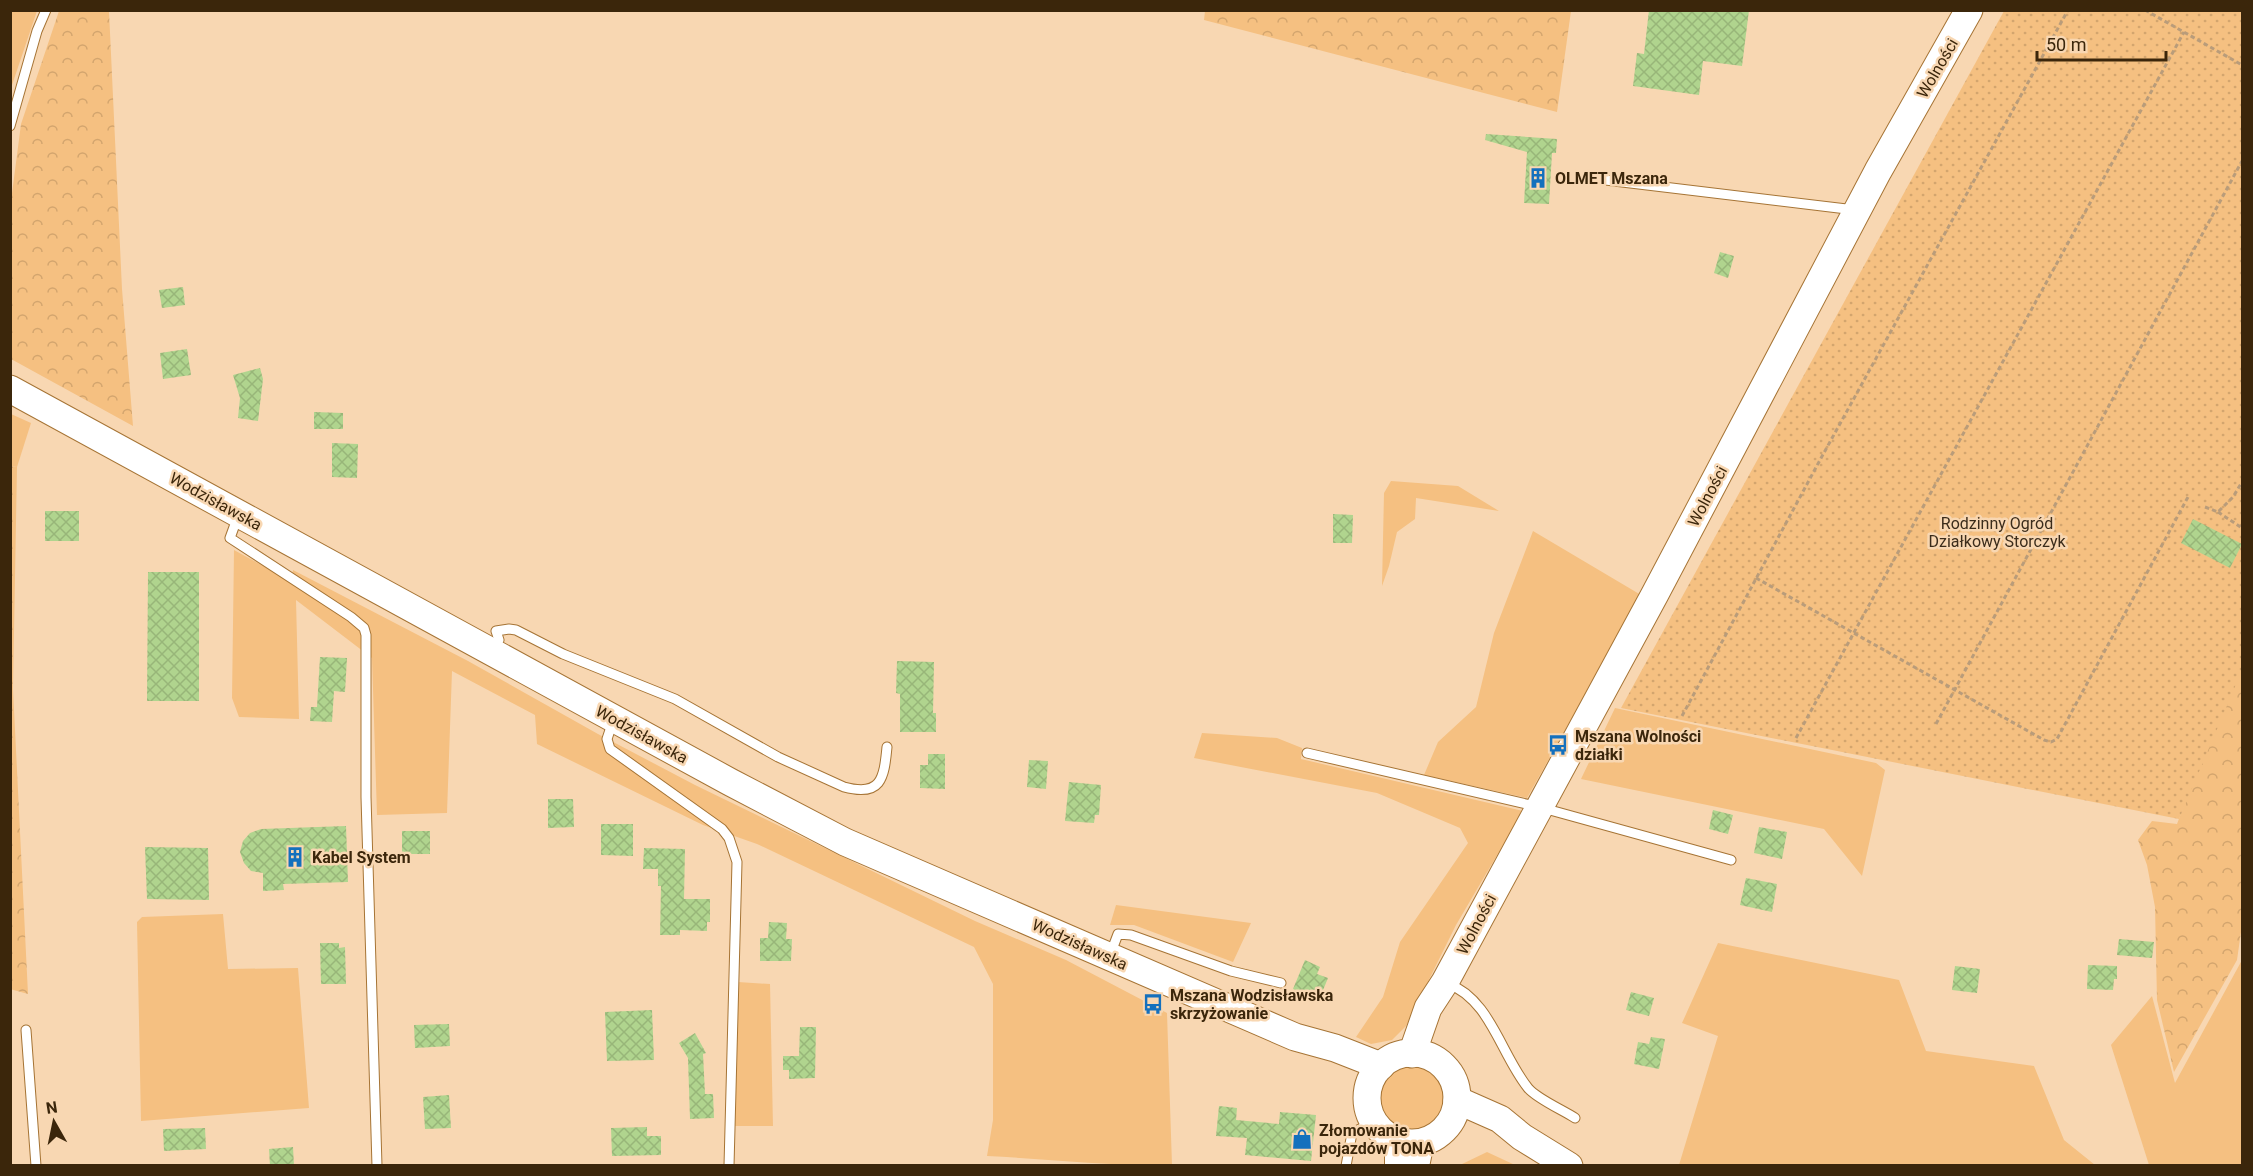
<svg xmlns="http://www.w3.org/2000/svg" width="2253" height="1176" viewBox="0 0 2253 1176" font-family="Roboto,sans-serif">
<defs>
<pattern id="forest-crowns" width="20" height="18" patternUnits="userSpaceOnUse" patternTransform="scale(1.5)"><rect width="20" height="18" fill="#f5c081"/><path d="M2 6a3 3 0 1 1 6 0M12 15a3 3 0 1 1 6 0" fill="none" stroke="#d3a56e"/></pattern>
<pattern id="garden-dots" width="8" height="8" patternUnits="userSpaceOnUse" patternTransform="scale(1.5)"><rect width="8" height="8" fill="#f5c081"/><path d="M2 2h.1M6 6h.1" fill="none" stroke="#d3a56e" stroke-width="1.8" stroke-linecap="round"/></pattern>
<pattern id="building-cross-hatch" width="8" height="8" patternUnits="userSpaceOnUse" patternTransform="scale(1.5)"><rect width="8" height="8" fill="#b0d48e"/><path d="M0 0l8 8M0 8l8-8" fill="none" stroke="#98b679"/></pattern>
</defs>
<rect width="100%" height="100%" fill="#f8d7b2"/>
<g fill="#f5c081">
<polygon points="11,10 37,11 11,88 10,11"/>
<polygon points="11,414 31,423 17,467 11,466"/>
<polygon points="1391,481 1458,486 1499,511 1416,498 1415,519 1397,532 1389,566 1382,586 1384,493"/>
<polygon points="1533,531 1641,595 1527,798 1424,775 1438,742 1476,707 1494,633"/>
<path d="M 234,550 L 291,581 L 293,570 L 468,661 L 598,734 L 695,785 L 975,921 L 1066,960 L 1167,1013 L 1172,1165 C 1110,1166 1049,1159 987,1156 L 993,1120 L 993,984 L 974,947 L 757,844 L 703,825 L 537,744 L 535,715 L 452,671 L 447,813 L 377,815 L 372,658 L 296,600 L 299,719 L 239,717 L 232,698 Z"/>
<polygon points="1615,708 1876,763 1885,770 1862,876 1824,829 1581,779"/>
<polygon points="1202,733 1277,738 1302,748 1301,759 1523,811 1456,925 1406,1026 1392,1040 1371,1044 1356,1037 1383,997 1400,942 1468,843 1460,828 1377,793 1194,758"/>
<polygon points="1116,905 1251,923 1233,962 1134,925 1110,925"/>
<polygon points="223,914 228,969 298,968 309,1108 141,1121 137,922 142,917"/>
<polygon points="1718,943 1899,980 1926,1051 2034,1066 2064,1140 2095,1165 1679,1165 1718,1036 1682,1023"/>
<polygon points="2242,960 2242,1165 2149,1165 2111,1045 2152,996 2175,1083"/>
<polygon points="738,982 770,984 773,1126 735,1126"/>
<circle cx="1413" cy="1099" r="33"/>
<polygon points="1487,1152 1515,1165 1460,1165"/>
</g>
<g fill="url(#forest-crowns)">
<polygon points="59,11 109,11 122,289 133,426 11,359 11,201 21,124"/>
<polygon points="1205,11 1571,10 1571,11 1557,112 1204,20"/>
<polygon points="10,466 17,467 13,689 28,994 10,989"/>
<polygon points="2242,651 2242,925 2237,960 2174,1072 2157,1000 2155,907 2147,865 2138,840 2152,821 2177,824"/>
</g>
<polygon fill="url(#garden-dots)" points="2004,11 2242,11 2242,670 2179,819 1621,708"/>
<g fill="url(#building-cross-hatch)">
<polygon points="1649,10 1749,10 1742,66 1703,61 1699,95 1633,86 1637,53 1644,54"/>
<polygon points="1486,134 1557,139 1556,153 1552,153 1549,204 1524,203 1527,152 1485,140"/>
<polygon points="1720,252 1734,256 1728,278 1714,273"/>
<polygon points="183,287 185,305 162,308 159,290"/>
<polygon points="187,349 191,375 163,379 160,353"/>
<polygon points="260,368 263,379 258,421 238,418 240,398 233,375"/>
<polygon points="314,412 343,413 343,429 314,429"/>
<polygon points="332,443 358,444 357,478 332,477"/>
<rect x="45" y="511" width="34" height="30"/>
<polygon points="1333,514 1353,515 1352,543 1333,543"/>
<polygon points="2193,519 2242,544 2230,568 2181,543"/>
<polygon points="148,572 199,572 199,701 147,701"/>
<polygon points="320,657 347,658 345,692 334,691 332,722 310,721 311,707 317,707"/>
<polygon points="897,661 934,662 933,713 936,713 936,732 900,732 900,694 896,693"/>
<polygon points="928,754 945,754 945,789 920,788 920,765 928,765"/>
<polygon points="1029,760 1048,761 1046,789 1027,787"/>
<polygon points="1069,782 1101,785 1099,815 1095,815 1094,823 1065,821"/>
<polygon points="548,799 573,799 574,827 548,828"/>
<polygon points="1713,810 1733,815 1728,834 1709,829"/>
<polygon points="601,824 633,824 633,856 601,855"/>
<polygon points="346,826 348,882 283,884 284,890 263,891 263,873 251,871 244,863 240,852 243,841 250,833 261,829"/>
<polygon points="1759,827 1787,832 1782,859 1754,853"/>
<rect x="402" y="831" width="28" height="23"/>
<polygon points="145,847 208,848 209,900 147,899"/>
<polygon points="644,848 685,849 684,899 710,899 710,922 707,922 707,931 680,930 680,935 660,935 661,886 658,886 658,869 643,869"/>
<polygon points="1746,878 1777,884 1772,912 1740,905"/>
<polygon points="769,922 787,923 786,939 792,939 791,961 760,961 760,938 768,938"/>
<polygon points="2119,939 2154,942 2152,958 2117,955"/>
<polygon points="320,943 339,943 339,948 345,947 346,984 321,984"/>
<polygon points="1305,960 1320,967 1317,974 1328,978 1319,1000 1293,989"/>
<polygon points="2088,965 2117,966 2117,979 2114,979 2113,990 2087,989"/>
<polygon points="1955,966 1980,969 1977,993 1952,990"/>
<polygon points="1631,992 1654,998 1649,1016 1626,1010"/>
<polygon points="652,1010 654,1060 607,1061 605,1012"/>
<polygon points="449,1024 450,1046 415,1048 414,1025"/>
<polygon points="800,1027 816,1027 815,1078 789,1079 789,1070 783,1070 783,1056 799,1056"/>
<polygon points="695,1033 706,1053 703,1054 705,1094 713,1094 714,1118 690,1119 688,1058 679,1043"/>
<polygon points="1651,1037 1665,1039 1659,1069 1634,1064 1638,1042 1649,1044"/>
<polygon points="449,1095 451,1128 425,1129 423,1097"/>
<polygon points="1219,1106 1237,1108 1236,1120 1279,1124 1280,1112 1316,1115 1311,1161 1245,1155 1247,1138 1216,1136"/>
<polygon points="647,1127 647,1136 661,1136 661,1155 612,1156 611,1128"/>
<polygon points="205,1128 206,1149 164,1151 163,1129"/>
<polygon points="293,1147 294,1166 270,1166 269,1149"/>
</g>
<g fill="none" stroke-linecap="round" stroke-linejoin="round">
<g stroke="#a67435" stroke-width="11">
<g id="service">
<polyline points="10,126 37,31 46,10"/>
<polyline points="1597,179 1855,210"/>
<polyline points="238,516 230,538 351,617 364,628 366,635 366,797 377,1166"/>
<path d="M 490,646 L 499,640 L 496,631 L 509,629 L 516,630 L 563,654 L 675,699 L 778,757 L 844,787 C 881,797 884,779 887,747"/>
<polyline points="613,721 607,739 610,749 722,829 729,838 737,862 729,1166"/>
<polyline points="1307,753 1539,807 1731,860"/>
<polyline points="1110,955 1118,934 1131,935 1231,971 1281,983"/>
<path d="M 1447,983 C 1491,1000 1500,1053 1528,1088 C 1537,1099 1563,1110 1575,1118"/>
<polyline points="26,1030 36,1166"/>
<polyline points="1346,1166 1352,1133 1374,1122"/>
</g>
</g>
<g stroke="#a67435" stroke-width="26">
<g id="tertiary">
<polyline points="1397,1140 1397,1166"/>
<polyline points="1417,1166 1422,1142"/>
</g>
</g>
<g stroke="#a67435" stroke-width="29">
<g id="secondary">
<polyline points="10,389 730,782 845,842 1295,1037 1335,1048 1381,1066"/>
<circle cx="1412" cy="1098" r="45"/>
<polyline points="1412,1054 1428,1008 1445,982 1655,594 1878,171 1969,10"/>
<polyline points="1457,1100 1500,1119 1522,1137 1569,1166"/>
</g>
</g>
<g stroke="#b99c7a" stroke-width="3" stroke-dasharray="4.5 3" stroke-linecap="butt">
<polyline points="2145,10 2242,65"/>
<polyline points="2205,507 2218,512 2233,497 2242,482"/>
<polyline points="2218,512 2242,528"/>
<polyline points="1756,578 2044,740 2051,742 2057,739 2188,497"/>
<polyline points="1682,716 1820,460 2068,10"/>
<polyline points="1936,724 2242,161"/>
<polyline points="1796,738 2184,32"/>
</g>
<use href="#service" stroke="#fff" stroke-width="9"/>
<use href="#tertiary" stroke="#fff" stroke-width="24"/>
<use href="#secondary" stroke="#fff" stroke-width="27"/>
</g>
<defs>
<g id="building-bare" transform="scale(1.62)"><path d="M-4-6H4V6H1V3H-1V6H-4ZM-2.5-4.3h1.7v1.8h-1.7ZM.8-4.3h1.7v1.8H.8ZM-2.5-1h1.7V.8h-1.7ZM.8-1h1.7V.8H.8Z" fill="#1470bd" stroke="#f8d7b2" stroke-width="2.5" paint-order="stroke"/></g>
<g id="bus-bare" transform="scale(1.62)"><path d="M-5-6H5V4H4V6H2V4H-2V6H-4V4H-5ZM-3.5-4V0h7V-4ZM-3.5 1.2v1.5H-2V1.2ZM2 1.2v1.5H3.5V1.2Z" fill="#1470bd" stroke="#f8d7b2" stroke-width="2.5" paint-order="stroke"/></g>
<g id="shop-bare" transform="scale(1.62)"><path d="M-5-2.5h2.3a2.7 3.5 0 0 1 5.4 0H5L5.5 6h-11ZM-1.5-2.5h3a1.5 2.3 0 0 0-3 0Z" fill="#1470bd" stroke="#f8d7b2" stroke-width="2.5" paint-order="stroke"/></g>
</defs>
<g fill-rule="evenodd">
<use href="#building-bare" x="1538" y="178"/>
<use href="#bus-bare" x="1558" y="745"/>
<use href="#building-bare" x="295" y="857"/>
<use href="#bus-bare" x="1153" y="1004"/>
<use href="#shop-bare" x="1302" y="1139"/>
</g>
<g text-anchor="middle" stroke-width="5" stroke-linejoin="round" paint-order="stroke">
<g font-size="16" fill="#3b260b" stroke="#f8d7b2">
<text transform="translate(1937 68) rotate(-60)" y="6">Wolności</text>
<text transform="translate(1707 496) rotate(-62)" y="6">Wolności</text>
<text transform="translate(216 501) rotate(29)" y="6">Wodzisławska</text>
<text transform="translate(642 734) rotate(29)" y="6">Wodzisławska</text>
<text transform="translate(1476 924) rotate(-62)" y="6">Wolności</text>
<text transform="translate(1080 944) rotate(24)" y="6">Wodzisławska</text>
</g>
<g font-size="16" font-weight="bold" fill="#3b260b" stroke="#f8d7b2" text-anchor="start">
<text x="1555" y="184">OLMET Mszana</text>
<text x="1575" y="742">Mszana Wolności<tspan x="1575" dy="18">działki</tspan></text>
<text x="312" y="863">Kabel System</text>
<text x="1170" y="1001">Mszana Wodzisławska<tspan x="1170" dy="18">skrzyżowanie</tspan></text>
<text x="1319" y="1136">Złomowanie<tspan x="1319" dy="18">pojazdów TONA</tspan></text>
</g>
<g font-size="16" fill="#3b2c1b" stroke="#f8d7b2">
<text x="1997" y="529">Rodzinny Ogród<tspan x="1997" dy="18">Działkowy Storczyk</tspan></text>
</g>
</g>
<rect width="2253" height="1176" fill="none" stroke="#3b260b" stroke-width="24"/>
<g transform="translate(54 1122) rotate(351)" stroke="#f8d7b2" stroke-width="4.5" paint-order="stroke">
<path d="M0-4.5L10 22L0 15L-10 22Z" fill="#3b260b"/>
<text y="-9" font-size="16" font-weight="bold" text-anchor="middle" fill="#3b260b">N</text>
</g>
<path d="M2037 51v9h129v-9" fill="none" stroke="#3b260b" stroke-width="3"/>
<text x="2046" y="51" font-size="18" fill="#3b260b" stroke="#f8d7b2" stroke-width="4.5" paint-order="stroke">50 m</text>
</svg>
